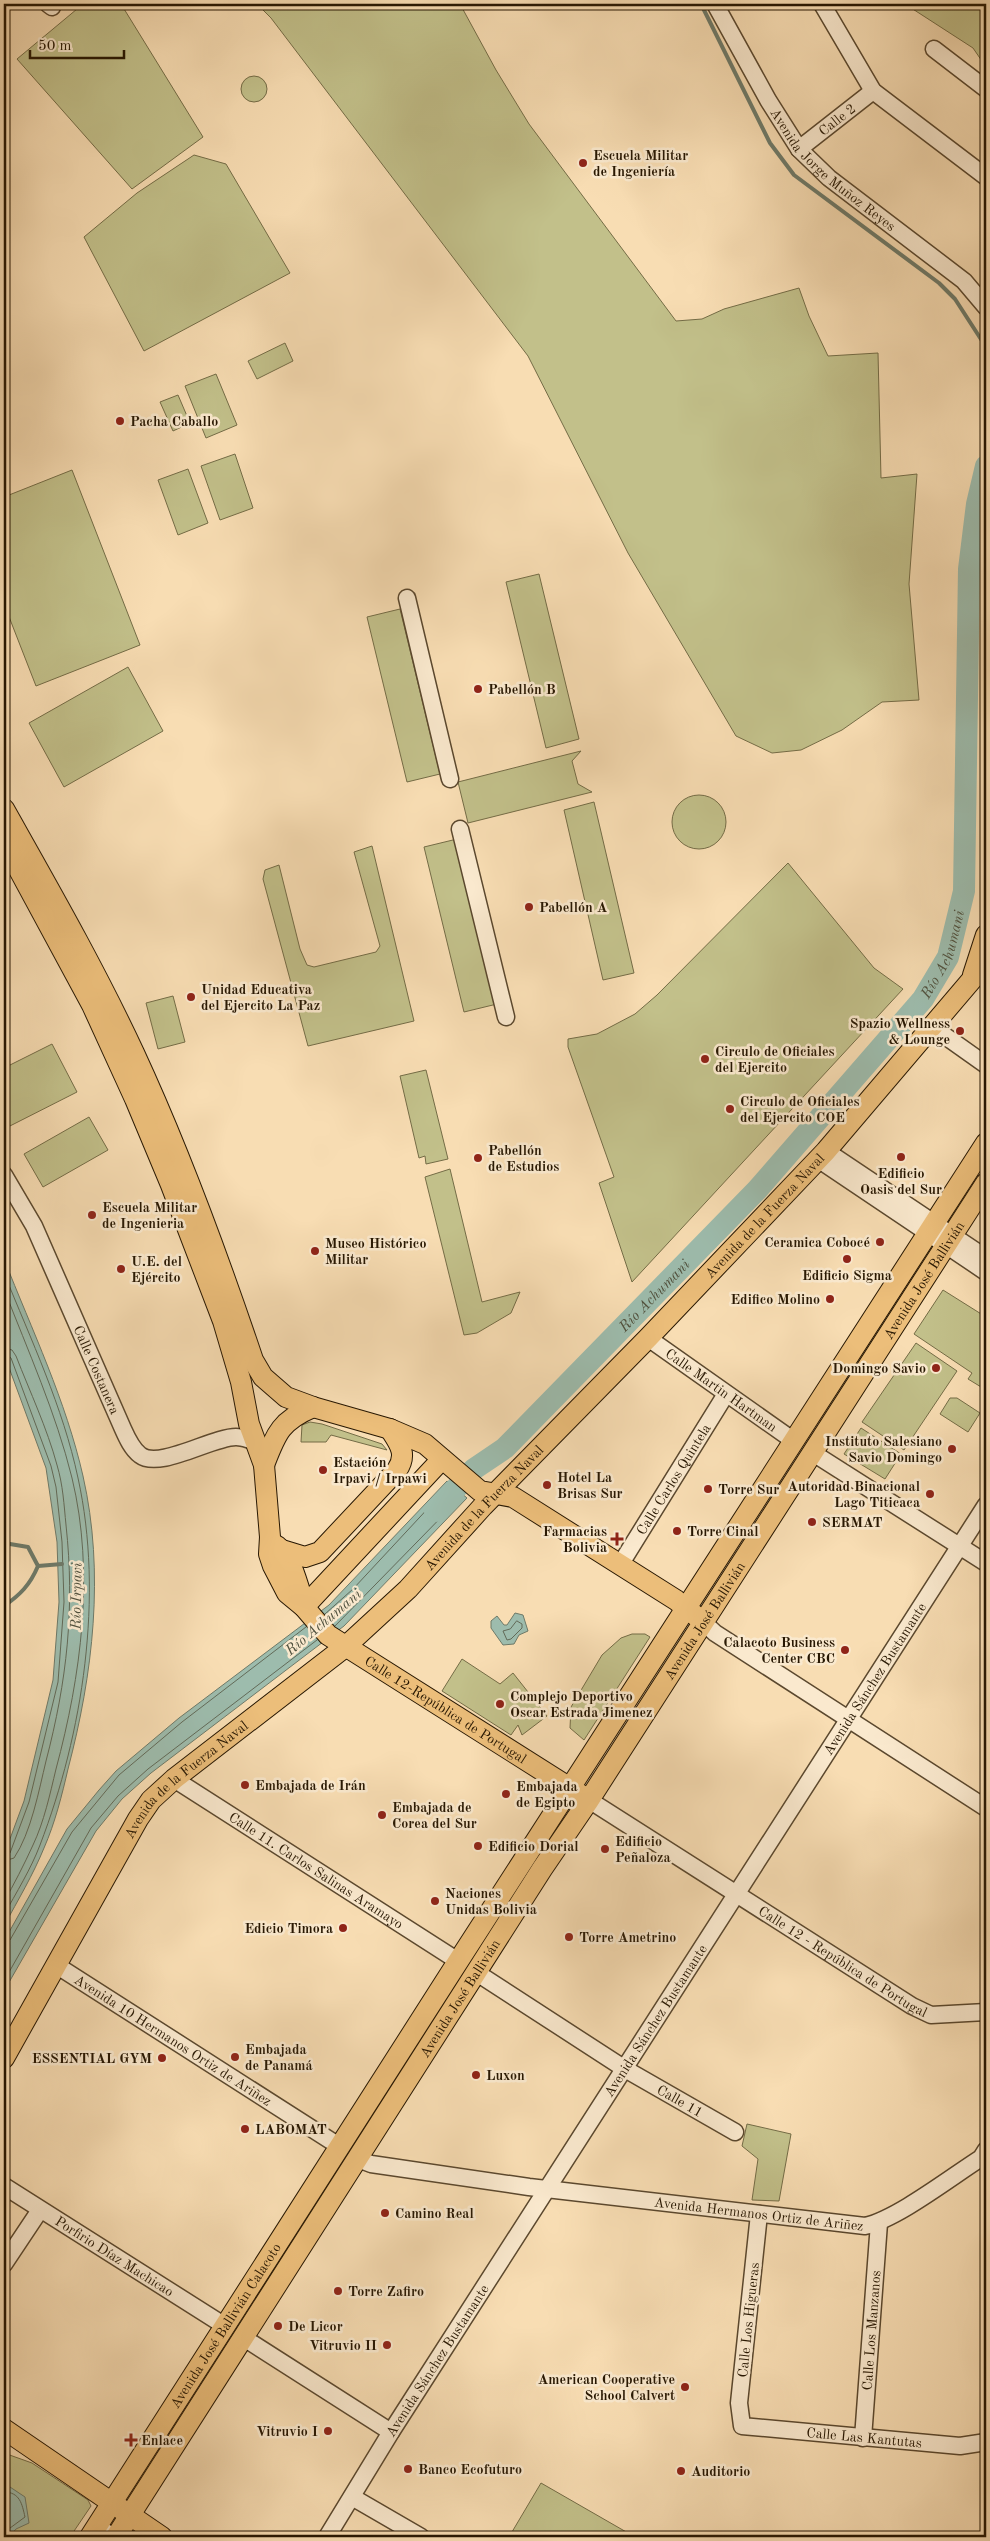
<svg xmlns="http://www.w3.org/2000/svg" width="990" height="2541" viewBox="0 0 990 2541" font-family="'Old Standard TT',serif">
<rect width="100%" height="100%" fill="#f8ddb3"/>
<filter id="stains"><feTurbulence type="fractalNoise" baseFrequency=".004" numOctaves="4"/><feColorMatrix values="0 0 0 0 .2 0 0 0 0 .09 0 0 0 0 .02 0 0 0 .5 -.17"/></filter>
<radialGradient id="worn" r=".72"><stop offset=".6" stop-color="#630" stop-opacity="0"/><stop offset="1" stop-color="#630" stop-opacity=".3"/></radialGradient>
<g fill="#c2c08a" stroke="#746c46">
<polygon points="83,4 121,4 203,137 132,189 17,59"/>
<polygon points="257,4 460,4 496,70 529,124 676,321 702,319 724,309 799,288 809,316 828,356 878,353 881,478 917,474 909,584 919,700 882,702 842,730 801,750 772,753 736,736 628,553 528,356 271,18"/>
<polygon points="905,4 986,4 986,67 973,48"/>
<circle cx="254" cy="89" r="13"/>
<polygon points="194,155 226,164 290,273 144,351 84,237 137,193"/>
<polygon points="285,343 293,361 257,379 248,361"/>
<polygon points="216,374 237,425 206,438 185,386"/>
<polygon points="178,395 190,423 173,431 160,402"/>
<polygon points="235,454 253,508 220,520 201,466"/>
<polygon points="188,469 208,523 178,535 158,480"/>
<polygon points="72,470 140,645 36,686 4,604 4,497"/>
<polygon points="539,574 579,739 546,748 506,582"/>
<polygon points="400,609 440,774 407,782 367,617"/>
<polygon points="128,667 163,731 64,787 29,723"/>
<polygon points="581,751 572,761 578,784 592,792 468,823 458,782"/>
<circle cx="699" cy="822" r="27"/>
<polygon points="594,802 634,973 603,980 564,810"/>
<polygon points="457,839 497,1004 464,1012 424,847"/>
<polygon points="372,846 414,1021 308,1046 263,879 265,870 279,865 300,949 307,965 314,967 376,952 380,946 354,852"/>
<polygon points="788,863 874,968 903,989 632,1282 599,1183 614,1177 568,1047 568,1039 597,1034 635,1014 657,995"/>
<polygon points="173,996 185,1042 158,1049 146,1003"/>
<polygon points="52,1044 77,1092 4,1129 4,1068"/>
<polygon points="426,1070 448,1159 426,1164 425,1156 419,1158 400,1076"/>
<polygon points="89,1117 108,1150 43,1187 24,1154"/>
<polygon points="450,1169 482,1302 520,1292 511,1313 477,1333 464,1335 425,1177"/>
<polygon points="943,1290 986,1317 986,1390 968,1379 972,1373 914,1334"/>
<polygon points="916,1343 957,1371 904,1450 862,1422"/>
<polygon points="950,1398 957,1398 980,1413 968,1432 940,1414"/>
<polygon points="310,1422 322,1424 382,1444 387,1450 331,1435 326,1442 301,1442 302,1425"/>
<polygon points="861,1428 901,1454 885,1479 844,1454"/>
<polygon points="632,1634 645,1634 650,1637 584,1740 570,1728 571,1707 602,1655 621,1638"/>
<polygon points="462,1659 500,1684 513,1673 547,1716 522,1735 518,1725 511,1735 442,1691"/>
<polygon points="747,2124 791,2134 779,2201 752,2200 758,2159 742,2146"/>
<polygon points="4,2453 32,2463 88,2500 91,2506 70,2537 4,2537"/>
<polygon points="541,2483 635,2537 509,2537"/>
</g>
<g fill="#9dbcad" stroke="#6e7a69">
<path d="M 4,1259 C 32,1330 66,1401 83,1476 C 105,1573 93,1674 68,1769 C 62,1795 55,1823 44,1848 C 33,1875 18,1900 4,1926 L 4,1855 L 24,1801 L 53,1680 L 59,1602 L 57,1542 L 46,1468 L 4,1354 Z"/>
<polygon points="447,1481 467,1498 344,1626 151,1773 122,1799 96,1831 4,1991 4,1941 67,1829 99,1790 116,1771 179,1718 329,1605"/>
<polygon points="515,1613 523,1615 528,1631 519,1635 514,1644 503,1645 491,1628 491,1621 497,1616 504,1625 507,1625"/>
<polygon points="10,2487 25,2497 29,2523 16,2529 9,2537 4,2537 4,2488"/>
</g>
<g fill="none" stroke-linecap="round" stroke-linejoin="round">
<g stroke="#626a58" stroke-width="1">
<path d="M 4,1273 C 31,1340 63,1407 78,1478 C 104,1596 83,1733 40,1845 C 31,1869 16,1893 4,1915"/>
<path d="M 4,1289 C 28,1351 56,1413 72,1478 C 95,1573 81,1676 56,1769 C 50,1794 44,1822 33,1845 C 24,1865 14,1884 4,1902"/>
<path d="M 4,1348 L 12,1350 L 16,1356 C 30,1392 47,1428 57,1465 C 63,1485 64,1505 66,1525 C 75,1608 67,1681 46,1761 C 39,1790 31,1833 14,1858 L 4,1861"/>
<polyline points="4,1354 11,1358 51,1466 56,1487 62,1542 64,1602 58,1682 29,1802 10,1853 4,1855"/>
<polyline points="325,1614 353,1589 446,1489 458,1497 458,1500 335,1626"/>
<polygon points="517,1621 522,1624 522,1628 511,1639 507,1640 503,1631 510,1629"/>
<polyline points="4,1943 10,1940 72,1832 119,1775 182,1722 306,1627"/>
<polyline points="4,1981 91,1828 118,1796 148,1769 317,1640"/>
<path d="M 4,2492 C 20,2492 22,2504 25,2517 L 6,2531 L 4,2537"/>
</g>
<g stroke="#6e7a69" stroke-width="4">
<polyline points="701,4 770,143 794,175 939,283 955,299 986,347"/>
<polyline points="4,1543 28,1547 38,1566 62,1564"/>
<path d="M 4,1606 C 20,1595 30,1585 38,1566"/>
</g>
<path stroke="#9dbcad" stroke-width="22" id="s1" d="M 435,1511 L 474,1469 L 505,1448 L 757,1190 L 923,999 L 948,957 L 964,891 L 969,569 L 977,504 L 986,466"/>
<g stroke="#5b482e" stroke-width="19">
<g id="minor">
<polyline points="48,4 52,7"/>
<path id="s2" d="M 715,4 L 768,100 L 799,149 L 829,178 L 964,281 L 986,307"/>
<polyline points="822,4 873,91 986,177"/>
<polyline points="934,49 986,89"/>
<path id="s3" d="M 799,149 L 873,91"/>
<polyline points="407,598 450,779"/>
<polyline points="460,829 506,1017"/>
<polyline points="931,1026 986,1065"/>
<polyline points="826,1151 986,1258"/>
<polyline points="818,1159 986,1272"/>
<path id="s4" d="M 4,1175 L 34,1226 L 123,1429 C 127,1438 132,1449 140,1455 C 159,1470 212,1437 236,1437 C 243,1437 249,1440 255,1441"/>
<path id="s5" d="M 648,1338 L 794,1441"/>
<polyline points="813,1453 986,1563"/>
<path id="s6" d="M 620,1565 L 726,1394"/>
<polyline points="703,1622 715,1633 986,1808"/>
<path id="s7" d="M 174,1779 L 458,1961"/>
<path id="s8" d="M 589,1800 L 912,2006 L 931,2015 L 986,2012"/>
<path id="s9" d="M 56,1965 L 339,2146"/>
<path id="s10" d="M 477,1973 L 625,2069 L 735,2132"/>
<path id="s11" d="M 358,2159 L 371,2164 L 529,2187 L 865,2226 C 897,2219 951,2177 981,2158 L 986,2150"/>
<path id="s12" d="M 4,2186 L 225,2326"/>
<path id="s13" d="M 759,2214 L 739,2403 L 742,2426 L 960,2446 L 986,2442"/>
<polyline points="4,2264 40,2210"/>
<polyline points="244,2338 391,2432"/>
<path id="s14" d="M 863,2438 L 879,2223"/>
<polyline points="352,2497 421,2537"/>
<polyline points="99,2537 104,2531 107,2533 105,2537"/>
<path id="s15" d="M 327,2537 L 391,2432 L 986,1505"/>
</g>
</g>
<g stroke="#271702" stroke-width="22">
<g id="major">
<path d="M 4,809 C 49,889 95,969 134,1053 C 180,1152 218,1256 253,1360 L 263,1377 L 286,1397 L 313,1407 L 390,1429 L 425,1444 L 480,1491 L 513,1497 L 676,1600 L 696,1616"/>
<path id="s16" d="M 4,842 L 92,1005 L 135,1099 L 171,1185 L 223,1321 L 241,1382 L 249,1424 L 264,1465 L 270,1537 L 269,1554 L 273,1566 L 287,1593 L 304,1607 L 328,1635 L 581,1795"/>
<polyline points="973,975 986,935"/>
<path d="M 264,1465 C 276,1434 280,1421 313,1407"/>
<path d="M 277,1546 C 292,1558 298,1586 304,1605"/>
<path d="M 282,1550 L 305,1557 L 320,1552 L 397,1470 C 408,1454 399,1443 390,1429"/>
<polyline points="304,1607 442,1459"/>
<path id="s17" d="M 4,2058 L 138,1819 L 151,1800 L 174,1779 L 345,1647 L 408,1589 L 483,1506 L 648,1338 L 826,1151 L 986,963"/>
<polyline points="4,2429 162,2537"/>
<path id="s18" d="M 90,2537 L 450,1974 L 986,1143"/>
<path id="s19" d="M 116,2537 L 542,1869 L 589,1800 L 986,1183"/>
</g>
</g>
<use href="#minor" stroke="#fae9ce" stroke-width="16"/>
<use href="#major" stroke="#ecbe7a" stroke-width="20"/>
</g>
<g fill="#8f2418" stroke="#fae9ce" stroke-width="2">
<circle cx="583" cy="163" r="5"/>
<circle cx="120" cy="421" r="5"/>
<circle cx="478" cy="689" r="5"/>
<circle cx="529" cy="907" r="5"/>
<circle cx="191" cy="997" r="5"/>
<circle cx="960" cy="1031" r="5"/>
<circle cx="705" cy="1059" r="5"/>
<circle cx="730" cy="1109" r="5"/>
<circle cx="901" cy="1157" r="5"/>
<circle cx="478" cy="1158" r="5"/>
<circle cx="92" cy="1215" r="5"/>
<circle cx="880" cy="1242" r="5"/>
<circle cx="315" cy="1251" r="5"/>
<circle cx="847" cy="1259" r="5"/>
<circle cx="121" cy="1269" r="5"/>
<circle cx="830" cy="1299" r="5"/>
<circle cx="936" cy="1368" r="5"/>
<circle cx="952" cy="1449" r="5"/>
<circle cx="323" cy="1470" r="5"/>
<circle cx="547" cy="1485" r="5"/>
<circle cx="708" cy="1489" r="5"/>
<circle cx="930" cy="1494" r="5"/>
<circle cx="812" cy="1522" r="5"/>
<circle cx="677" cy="1531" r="5"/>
<path d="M614.5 1531.5h5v5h5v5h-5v5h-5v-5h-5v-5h5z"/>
<circle cx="845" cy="1650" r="5"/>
<circle cx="500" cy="1704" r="5"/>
<circle cx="245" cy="1785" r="5"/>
<circle cx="506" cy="1794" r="5"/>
<circle cx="382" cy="1815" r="5"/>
<circle cx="478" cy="1846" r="5"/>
<circle cx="605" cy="1849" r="5"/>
<circle cx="435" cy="1901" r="5"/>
<circle cx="343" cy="1928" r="5"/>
<circle cx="569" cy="1937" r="5"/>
<circle cx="235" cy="2057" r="5"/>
<circle cx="162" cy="2058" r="5"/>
<circle cx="476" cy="2075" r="5"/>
<circle cx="245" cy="2129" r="5"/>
<circle cx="385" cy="2213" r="5"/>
<circle cx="338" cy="2291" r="5"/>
<circle cx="278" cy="2326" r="5"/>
<circle cx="387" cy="2345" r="5"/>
<circle cx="685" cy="2387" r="5"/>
<circle cx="328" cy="2431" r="5"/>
<path d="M128.5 2432.5h5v5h5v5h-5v5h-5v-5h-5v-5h5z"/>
<circle cx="408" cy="2469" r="5"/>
<circle cx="681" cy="2471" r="5"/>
</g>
<g text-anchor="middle" stroke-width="5" stroke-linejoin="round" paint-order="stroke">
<g font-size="14" fill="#271702" stroke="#fae9ce">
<text dy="5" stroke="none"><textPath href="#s3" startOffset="48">Calle 2</textPath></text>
<text dy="5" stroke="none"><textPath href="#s2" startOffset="206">Avenida Jorge Muñoz Reyes</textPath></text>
<text dy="5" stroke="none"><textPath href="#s17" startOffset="1146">Avenida de la Fuerza Naval</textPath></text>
<text dy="5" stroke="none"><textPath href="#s19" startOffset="1494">Avenida José Ballivián</textPath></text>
<text dy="5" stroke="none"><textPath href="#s4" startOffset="216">Calle Costanera</textPath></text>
<text dy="5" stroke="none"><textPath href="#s5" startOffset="90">Calle Martin Hartman</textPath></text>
<text dy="5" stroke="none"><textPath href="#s6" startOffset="101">Calle Carlos Quintela</textPath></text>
<text dy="5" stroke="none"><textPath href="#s17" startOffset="741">Avenida de la Fuerza Naval</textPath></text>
<text dy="5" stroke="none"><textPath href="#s19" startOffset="1089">Avenida José Ballivián</textPath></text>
<text dy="5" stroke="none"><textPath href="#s15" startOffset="1018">Avenida Sánchez Bustamante</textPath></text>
<text dy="5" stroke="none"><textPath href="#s16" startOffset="1008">Calle 12-República de Portugal</textPath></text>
<text dy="5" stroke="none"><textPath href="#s17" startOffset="336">Avenida de la Fuerza Naval</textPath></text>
<text dy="5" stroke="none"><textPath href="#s7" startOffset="169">Calle 11. Carlos Salinas Aramayo</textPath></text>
<text dy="5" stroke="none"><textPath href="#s8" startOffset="301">Calle 12 - República de Portugal</textPath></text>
<text dy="5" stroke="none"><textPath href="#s19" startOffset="639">Avenida José Ballivián</textPath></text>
<text dy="5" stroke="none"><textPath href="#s15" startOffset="612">Avenida Sánchez Bustamante</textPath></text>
<text dy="5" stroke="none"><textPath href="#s9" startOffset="139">Avenida 10 Hermanos Ortiz de Ariñez</textPath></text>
<text dy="5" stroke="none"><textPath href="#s10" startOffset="240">Calle 11</textPath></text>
<text dy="5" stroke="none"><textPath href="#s11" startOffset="405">Avenida Hermanos Ortiz de Ariñez</textPath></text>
<text dy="5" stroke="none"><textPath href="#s12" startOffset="131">Porfirio Díaz Machicao</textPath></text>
<text transform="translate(748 2320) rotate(-84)" y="5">Calle Los Higueras</text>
<text dy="5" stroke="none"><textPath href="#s18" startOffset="251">Avenida José Ballivián Calacoto</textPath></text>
<text dy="5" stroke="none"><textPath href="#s14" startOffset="108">Calle Los Manzanos</textPath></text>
<text dy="5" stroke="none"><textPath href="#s15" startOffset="208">Avenida Sánchez Bustamante</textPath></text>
<text dy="5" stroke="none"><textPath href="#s13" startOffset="336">Calle Las Kantutas</textPath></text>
</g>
<g font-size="14" font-weight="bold" fill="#271702" stroke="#fae9ce" text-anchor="start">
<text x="593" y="160">Escuela Militar<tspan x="593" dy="16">de Ingeniería</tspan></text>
<text x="130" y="426">Pacha Caballo</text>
<text x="488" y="694">Pabellón B</text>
<text x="539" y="912">Pabellón A</text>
<text x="201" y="994">Unidad Educativa<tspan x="201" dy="16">del Ejercito La Paz</tspan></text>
<text x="950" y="1028" text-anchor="end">Spazio Wellness<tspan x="950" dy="16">&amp; Lounge</tspan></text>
<text x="715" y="1056">Circulo de Oficiales<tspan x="715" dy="16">del Ejercito</tspan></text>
<text x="740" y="1106">Circulo de Oficiales<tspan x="740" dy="16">del Ejercito COE</tspan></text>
<text x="488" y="1155">Pabellón<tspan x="488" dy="16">de Estudios</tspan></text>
<text x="901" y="1178" text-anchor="middle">Edificio<tspan x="901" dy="16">Oasis del Sur</tspan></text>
<text x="102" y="1212">Escuela Militar<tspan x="102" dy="16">de Ingenieria</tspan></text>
<text x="870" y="1247" text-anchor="end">Ceramica Cobocé</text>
<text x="325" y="1248">Museo Histórico<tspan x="325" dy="16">Militar</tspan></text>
<text x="131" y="1266">U.E. del<tspan x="131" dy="16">Ejército</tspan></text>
<text x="847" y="1280" text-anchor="middle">Edificio Sigma</text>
<text x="820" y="1304" text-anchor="end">Edifico Molino</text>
<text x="926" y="1373" text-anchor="end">Domingo Savio</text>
<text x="942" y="1446" text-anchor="end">Instituto Salesiano<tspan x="942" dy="16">Savio Domingo</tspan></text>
<text x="333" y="1467">Estación<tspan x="333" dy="16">Irpavi / Irpawi</tspan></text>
<text x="557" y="1482">Hotel La<tspan x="557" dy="16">Brisas Sur</tspan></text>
<text x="920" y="1491" text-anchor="end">Autoridad Binacional<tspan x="920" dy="16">Lago Titicaca</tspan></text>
<text x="718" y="1494">Torre Sur</text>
<text x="822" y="1527">SERMAT</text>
<text x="607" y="1536" text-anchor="end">Farmacias<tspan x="607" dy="16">Bolivia</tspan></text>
<text x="687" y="1536">Torre Cinal</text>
<text x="835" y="1647" text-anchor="end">Calacoto Business<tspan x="835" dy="16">Center CBC</tspan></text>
<text x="510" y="1701">Complejo Deportivo<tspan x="510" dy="16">Oscar Estrada Jimenez</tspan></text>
<text x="255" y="1790">Embajada de Irán</text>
<text x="516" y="1791">Embajada<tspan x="516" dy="16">de Egipto</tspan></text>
<text x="392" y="1812">Embajada de<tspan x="392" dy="16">Corea del Sur</tspan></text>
<text x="615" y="1846">Edificio<tspan x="615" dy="16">Peñaloza</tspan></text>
<text x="488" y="1851">Edificio Dorial</text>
<text x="445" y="1898">Naciones<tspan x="445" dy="16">Unidas Bolivia</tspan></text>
<text x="333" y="1933" text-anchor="end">Edicio Timora</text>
<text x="579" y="1942">Torre Ametrino</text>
<text x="245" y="2054">Embajada<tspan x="245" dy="16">de Panamá</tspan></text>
<text x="152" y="2063" text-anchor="end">ESSENTIAL GYM</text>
<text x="486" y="2080">Luxon</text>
<text x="255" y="2134">LABOMAT</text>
<text x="395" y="2218">Camino Real</text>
<text x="348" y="2296">Torre Zafiro</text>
<text x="288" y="2331">De Licor</text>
<text x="377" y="2350" text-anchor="end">Vitruvio II</text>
<text x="675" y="2384" text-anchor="end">American Cooperative<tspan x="675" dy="16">School Calvert</tspan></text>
<text x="318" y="2436" text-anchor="end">Vitruvio I</text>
<text x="141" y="2445">Enlace</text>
<text x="418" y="2474">Banco Ecofuturo</text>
<text x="691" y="2476">Auditorio</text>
</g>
<g font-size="15" font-style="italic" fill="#50513e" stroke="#fae9ce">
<text dy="5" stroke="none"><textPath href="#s1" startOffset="758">Río Achumani</textPath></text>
<text dy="5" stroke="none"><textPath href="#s1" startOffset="308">Río Achumani</textPath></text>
<text transform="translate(76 1596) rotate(-89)" y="5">Río Irpavi</text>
<text transform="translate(323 1622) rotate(-40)" y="5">Río Achumani</text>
</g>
</g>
<rect width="990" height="2541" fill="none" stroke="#f8ddb3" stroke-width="20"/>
<rect x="5" y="5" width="980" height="2531" fill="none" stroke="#271702" stroke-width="2.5"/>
<rect x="10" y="10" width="970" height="2521" fill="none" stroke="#271702"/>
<path d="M30 50v8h94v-8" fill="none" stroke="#271702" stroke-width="2.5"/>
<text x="38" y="50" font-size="15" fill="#271702" stroke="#fae9ce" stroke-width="4" paint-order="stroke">50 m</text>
<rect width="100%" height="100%" filter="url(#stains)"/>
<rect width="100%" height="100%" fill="url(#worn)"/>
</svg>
